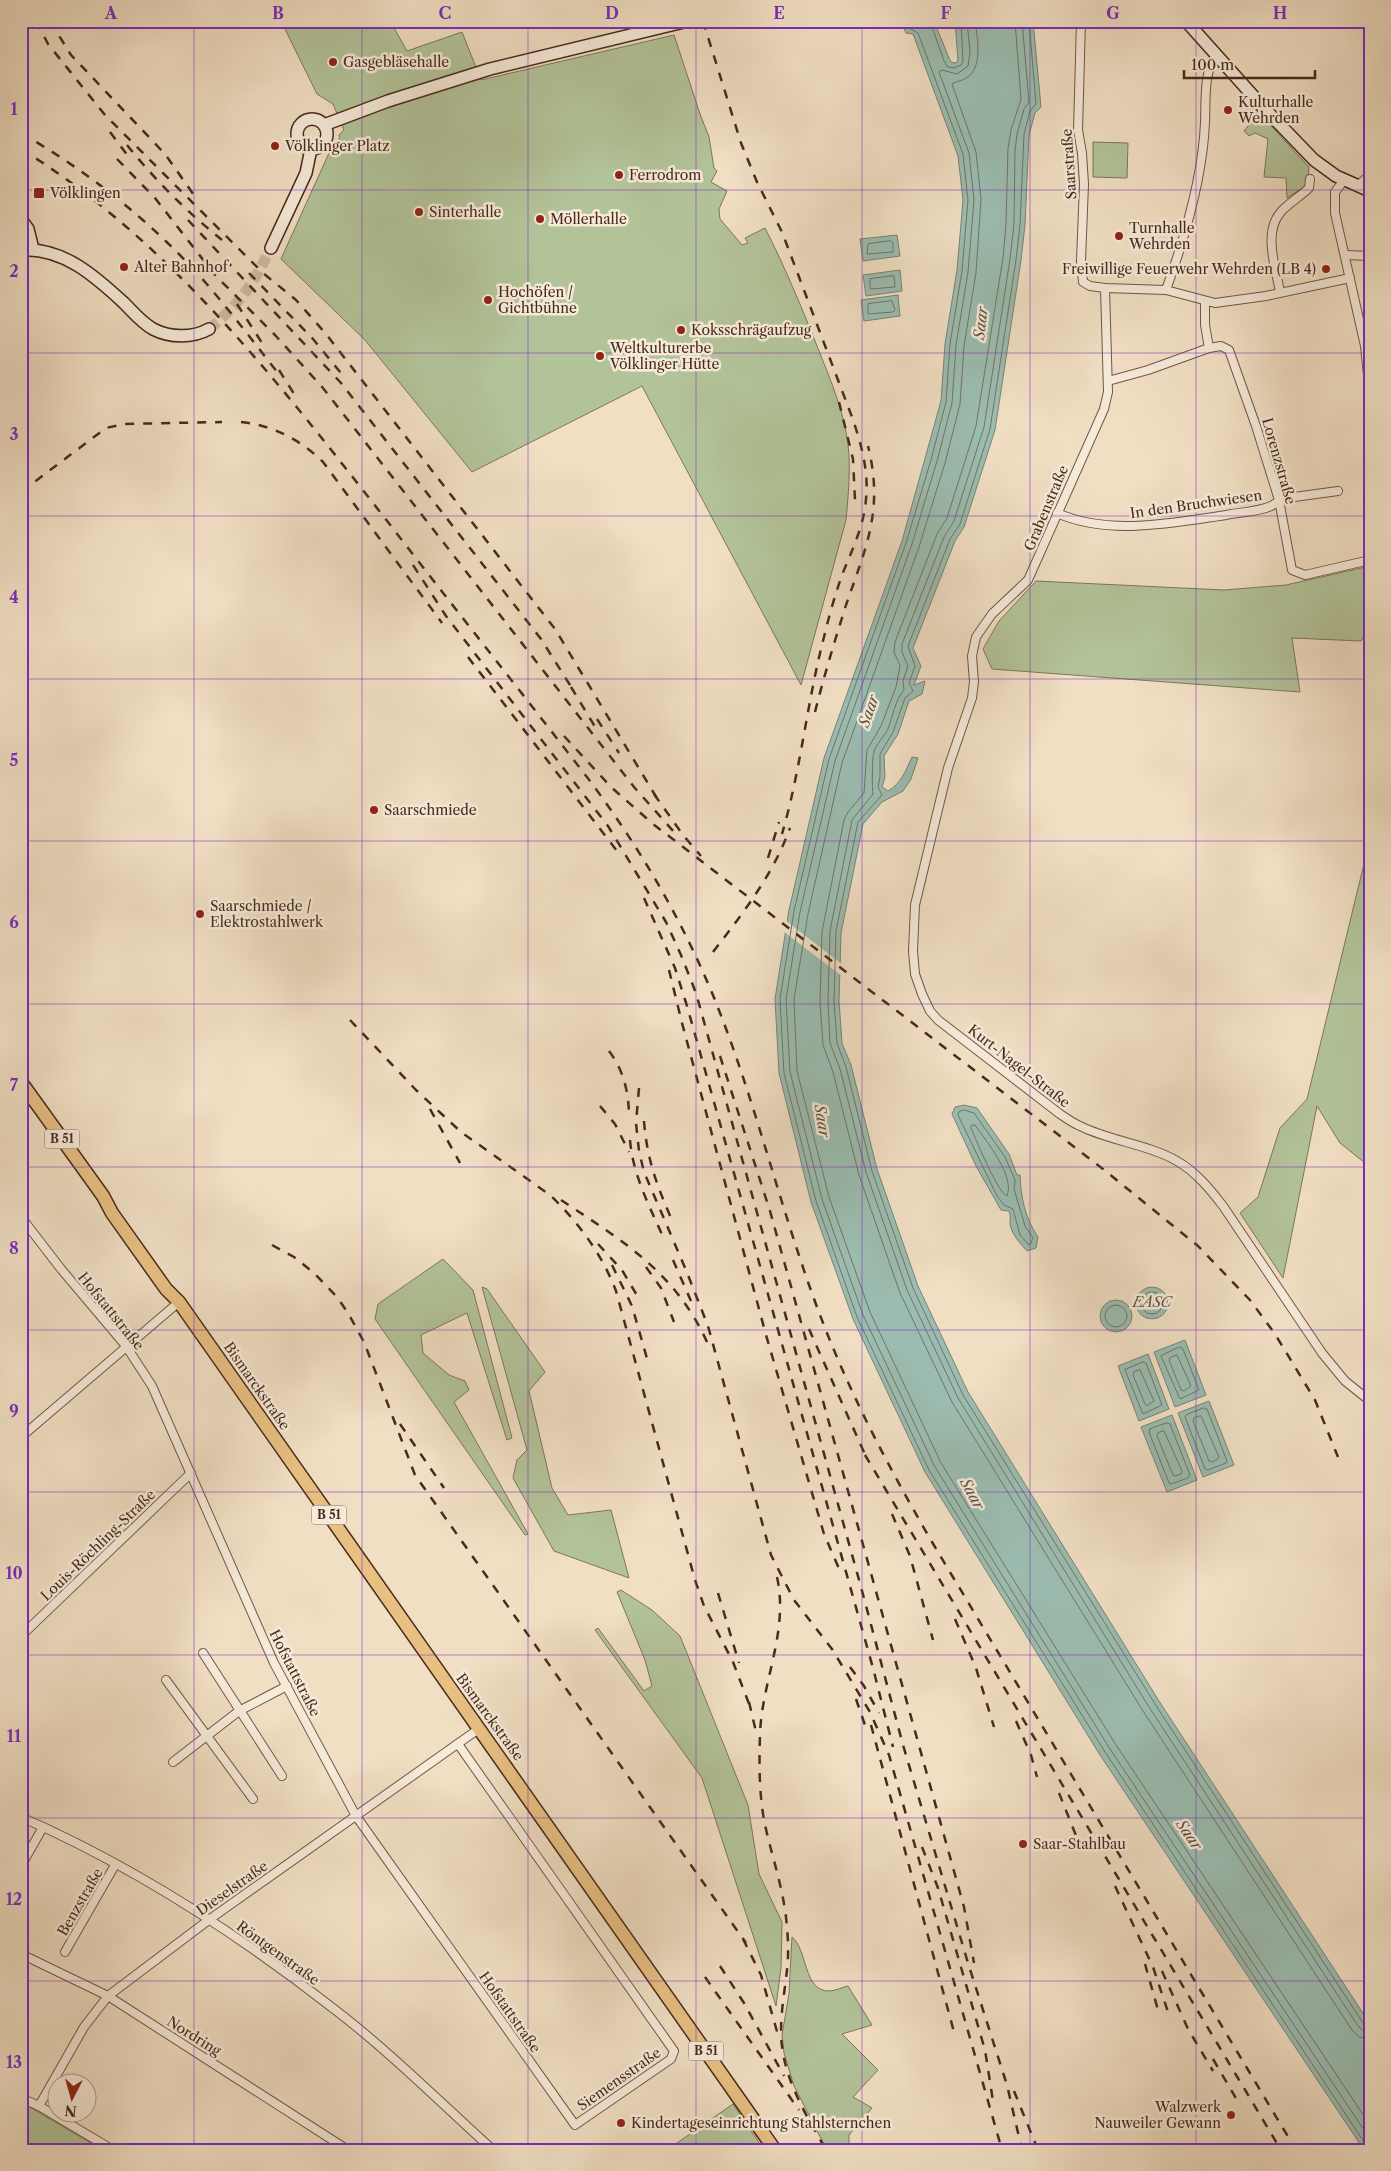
<svg xmlns="http://www.w3.org/2000/svg" width="1391" height="2171" viewBox="0 0 1391 2171" font-family="'Libre Caslon Text',serif">
<rect width="100%" height="100%" fill="#f1dfc4"/>
<filter id="stains"><feTurbulence type="fractalNoise" baseFrequency=".004" numOctaves="4"/><feColorMatrix values="0 0 0 0 .2 0 0 0 0 .09 0 0 0 0 .02 0 0 0 .5 -.17"/></filter>
<radialGradient id="worn" r=".72"><stop offset=".6" stop-color="#630" stop-opacity="0"/><stop offset="1" stop-color="#630" stop-opacity=".3"/></radialGradient>
<g fill="#b3c399" stroke="#7e765a">
<path d="M 281,21 L 390,21 L 407,51 L 462,32 L 481,80 L 674,35 L 700,114 L 709,137 L 714,168 L 717,171 L 711,182 L 727,191 L 719,209 L 720,219 L 742,245 L 748,243 L 745,238 L 765,228 C 785,267 801,306 817,346 C 831,381 847,418 849,456 C 850,477 848,499 846,520 L 801,685 L 642,386 L 472,472 L 365,340 L 281,259 L 334,142 L 336,143 L 340,137 L 339,135 L 344,130 L 333,104 L 317,94 Z"/>
<polygon points="1252,105 1309,167 1307,185 1287,198 1286,178 1264,177 1268,139 1255,133 1249,136 1244,131 1249,125 1240,116"/>
<polygon points="1093,142 1128,143 1127,178 1093,177"/>
<polygon points="1370,566 1370,626 1361,641 1292,638 1300,692 992,669 983,649 999,621 1036,581 1224,590 1286,585"/>
<polygon points="1370,839 1370,1167 1340,1143 1317,1106 1283,1278 1240,1213 1258,1197 1280,1128 1307,1099"/>
<polygon points="443,1259 473,1290 512,1438 507,1440 467,1313 421,1335 423,1353 449,1375 465,1381 469,1390 454,1402 528,1534 525,1535 375,1319 378,1304"/>
<polygon points="482,1287 487,1289 545,1372 529,1391 552,1488 568,1515 611,1510 629,1578 554,1551 513,1478 517,1460 527,1450"/>
<polygon points="621,1590 652,1610 680,1636 748,1805 759,1874 782,1922 781,1968 776,2006 702,1778 595,1630 598,1628 644,1691 652,1686 645,1660 617,1592"/>
<path d="M 792,1937 C 808,1950 803,1991 829,1991 C 835,1991 843,1987 848,1986 L 872,2025 L 842,2034 L 878,2070 L 853,2097 L 872,2108 L 849,2135 L 849,2150 L 827,2150 L 794,2086 L 784,2053 L 782,2035 L 789,1994 Z"/>
<polygon points="21,2102 103,2150 21,2150"/>
<polygon points="733,2104 764,2150 667,2150"/>
</g>
<g fill="#9bbdb1" stroke="#7a8275">
<path d="M 901,21 L 934,21 L 949,58 L 951,62 L 955,63 L 958,61 L 955,21 L 1033,21 L 1041,107 L 1035,113 L 1029,135 L 1025,225 L 1021,260 L 995,430 L 964,527 L 955,541 L 913,648 L 921,666 L 914,685 L 925,681 L 922,694 L 909,701 L 898,734 L 884,756 L 885,777 L 882,787 L 888,791 C 901,784 906,770 912,757 L 918,758 L 911,779 L 903,791 L 882,802 L 863,824 L 841,933 L 839,1001 L 842,1043 L 851,1065 L 877,1169 L 918,1286 L 968,1392 L 1159,1701 L 1370,2024 L 1370,2150 L 1364,2150 L 1100,1755 L 925,1472 L 853,1319 L 811,1202 L 779,1073 L 775,999 L 789,910 L 824,758 L 902,541 L 941,401 L 945,344 L 957,270 L 963,200 L 958,156 L 913,34 L 906,33 Z"/>
<polygon points="897,235 900,256 863,261 860,239"/>
<polygon points="900,270 902,291 866,296 863,275"/>
<polygon points="898,295 900,316 864,321 861,300"/>
<path d="M 964,1105 L 977,1108 L 1009,1154 L 1017,1175 L 1020,1175 C 1021,1198 1025,1218 1038,1237 L 1036,1248 L 1027,1251 C 1020,1243 1011,1234 1010,1223 C 1010,1218 1011,1216 1009,1211 L 1001,1210 L 976,1166 L 952,1114 L 955,1107 Z"/>
<circle cx="1152" cy="1303" r="16"/>
<circle cx="1116" cy="1316" r="16"/>
<polygon points="1185,1340 1206,1395 1175,1407 1154,1352"/>
<polygon points="1148,1354 1169,1409 1139,1421 1118,1366"/>
<polygon points="1209,1401 1234,1465 1203,1477 1178,1413"/>
<polygon points="1172,1415 1197,1480 1167,1492 1141,1427"/>
</g>
<polygon fill="#f1dfc4" points="785,920 843,965 843,977 783,931"/>
<g fill="none" stroke-linecap="round" stroke-linejoin="round">
<g stroke="#727466" stroke-width="1">
<polyline points="906,21 909,28 918,33 963,154 968,200 962,271 950,344 946,402 931,460 906,543 829,759 794,911 780,999 784,1073 816,1201 857,1317 929,1470 1105,1752 1366,2145 1367,2150"/>
<polyline points="930,21 944,61 948,67 954,68 961,65 963,61 961,21"/>
<polyline points="967,21 970,52 968,66 957,74 942,70 939,72 969,153 974,200 968,272 956,345 952,403 937,461 912,544 835,761 800,912 786,999 790,1072 822,1199 863,1315 935,1467 1110,1749 1370,2139"/>
<path d="M 975,21 C 977,37 983,64 969,76 C 964,81 956,81 952,84 L 976,152 L 981,199 L 976,273 L 964,346 L 960,404 L 945,463 L 919,547 L 842,763 L 808,914 L 794,999 L 797,1071 L 829,1197 L 870,1312 L 941,1463 L 1116,1745 L 1370,2125"/>
<polyline points="1015,21 1021,99 1011,130 1008,148 1006,224 1003,258 976,426 947,518 937,534 895,642 894,652 900,666 896,687 881,726 867,750 864,793 848,812 844,820 822,932 820,1002 823,1045 833,1072 859,1175 900,1293 952,1402 1143,1711 1352,2030 1359,2037 1370,2039"/>
<path d="M 1022,21 L 1029,102 L 1024,109 L 1017,134 L 1015,151 L 1014,224 L 1010,259 L 984,427 L 954,521 L 944,537 L 902,644 L 902,652 L 908,666 L 903,681 L 904,690 C 895,700 893,716 888,729 C 884,737 876,744 874,752 C 872,757 872,790 873,794 L 852,820 L 830,931 L 828,1001 L 830,1043 L 840,1069 L 866,1172 L 907,1290 L 958,1398 L 1149,1707 L 1358,2026 L 1363,2031 L 1370,2032"/>
<polyline points="1029,21 1036,104 1030,111 1024,134 1020,225 1016,260 990,429 960,524 950,539 908,646 915,666 909,683 913,691 905,698 893,732 880,754 880,777 878,787 882,795 858,822 836,931 834,1001 837,1043 846,1067 872,1171 913,1288 963,1395 1155,1704 1363,2023 1370,2025"/>
<polygon points="891,241 893,243 893,252 867,254 868,244"/>
<polygon points="894,276 895,287 870,289 870,279"/>
<polygon points="892,301 895,310 893,312 868,314 868,304"/>
<polygon points="964,1110 974,1113 1005,1157 1015,1180 1014,1189 1025,1226 1033,1238 1030,1245 1028,1244 1020,1235 1013,1209 1004,1205 997,1196 958,1115 959,1112"/>
<path d="M 972,1125 L 975,1125 C 987,1142 1015,1176 1007,1196 C 998,1193 976,1140 971,1128 Z"/>
<circle cx="1152" cy="1303" r="11"/>
<circle cx="1116" cy="1316" r="11"/>
<polygon points="1180,1347 1183,1349 1199,1390 1180,1399 1161,1356"/>
<polygon points="1177,1355 1191,1386 1184,1391 1181,1390 1169,1360 1170,1358"/>
<polygon points="1143,1362 1146,1363 1162,1405 1143,1414 1125,1370"/>
<polygon points="1140,1370 1154,1401 1147,1406 1145,1404 1133,1375 1134,1372"/>
<polygon points="1204,1408 1207,1409 1227,1461 1226,1463 1208,1470 1205,1469 1185,1417 1186,1415"/>
<polygon points="1201,1416 1219,1457 1218,1459 1212,1462 1209,1461 1193,1421 1194,1418"/>
<polygon points="1167,1423 1170,1424 1190,1475 1188,1478 1171,1484 1169,1483 1149,1432 1150,1429"/>
<polygon points="1164,1431 1182,1471 1181,1474 1175,1476 1173,1475 1157,1436 1158,1433"/>
</g>
<path stroke="#cfbba2" stroke-width="11" stroke-dasharray="11 5.5" stroke-linecap="butt" d="M 209,329 C 241,303 253,284 271,248"/>
<g stroke="#725746" stroke-width="10">
<g id="street">
<polyline points="1081,21 1078,130 1082,153 1084,184 1081,261 1083,282 1090,286 1105,288 1166,290 1215,303 1266,296 1350,278"/>
<polyline points="1344,180 1335,192 1335,213 1365,346 1370,394"/>
<polyline points="1357,186 1370,175"/>
<polyline points="1346,255 1370,256"/>
<path d="M 1105,288 L 1108,392 L 1104,409 L 1028,580 L 992,614 L 976,637 L 972,656 L 974,682 L 972,698 L 948,768 L 915,905 L 913,951 L 915,974 L 922,994 L 930,1011 L 938,1020 L 1060,1114 C 1066,1118 1073,1123 1080,1126 C 1110,1141 1147,1144 1177,1161 C 1196,1172 1210,1189 1223,1206 L 1322,1353 L 1345,1381 L 1370,1401"/>
<path d="M 1166,290 C 1184,240 1203,175 1205,122 C 1206,104 1203,68 1217,56"/>
<path d="M 1280,292 C 1276,268 1263,234 1280,213 C 1288,203 1300,197 1309,188 L 1310,179"/>
<polyline points="1205,302 1205,325 1209,348 1221,346 1229,350 1256,426 1279,500 1292,570 1305,575 1370,560"/>
<polyline points="1108,381 1148,370 1209,348"/>
<path d="M 1057,513 C 1109,536 1172,523 1226,515 C 1240,512 1258,512 1271,506 C 1277,503 1280,499 1287,498 L 1338,491"/>
<polyline points="21,1217 61,1269 126,1346 152,1386 274,1663 356,1816 575,2125 671,2059 674,2051 458,1744"/>
<polyline points="21,1437 179,1302"/>
<polyline points="21,1636 191,1473"/>
<polyline points="203,1653 282,1776"/>
<polyline points="166,1680 253,1799"/>
<polyline points="173,1762 239,1711 287,1686"/>
<path d="M 21,1817 C 133,1866 238,1934 334,2009 C 389,2051 441,2103 493,2150"/>
<polyline points="21,1866 43,1827"/>
<polyline points="65,1952 115,1865"/>
<polyline points="21,1954 108,1996 348,2150"/>
<polyline points="21,2098 39,2106 113,2150"/>
<polyline points="39,2106 84,2027 108,1996 210,1919 480,1728"/>
</g>
</g>
<g stroke="#482a1c" stroke-width="14">
<g id="secondary">
<polyline points="1186,21 1263,107 1314,160 1336,176 1370,191"/>
<circle cx="312" cy="134" r="15"/>
<polyline points="324,125 388,101 490,69 688,21"/>
<polyline points="21,219 28,229 33,249"/>
<polyline points="271,248 306,173 311,149"/>
<path d="M 21,250 C 63,247 96,277 124,303 C 133,312 142,323 153,329 C 170,338 193,338 209,329"/>
</g>
</g>
<g stroke="#482a1c" stroke-width="15">
<polyline id="primary" points="21,1082 103,1196 112,1213 166,1289 179,1302 775,2150"/>
</g>
<use href="#street" stroke="#f6ead9" stroke-width="8"/>
<use href="#secondary" stroke="#f6ead9" stroke-width="11"/>
<use href="#primary" stroke="#e8c082" stroke-width="12"/>
<g stroke="#482a1c" stroke-width="2.5" stroke-dasharray="9 9" stroke-linecap="butt">
<polyline points="36,21 48,44 105,115 263,273 296,300 326,334 555,629 658,800"/>
<polyline points="50,21 71,55 165,154 196,198"/>
<path d="M 703,21 L 741,143 L 757,182 L 782,232 L 852,417 C 861,443 869,471 866,499 C 864,526 852,550 842,575 C 835,595 829,616 824,637 C 807,702 801,769 782,834"/>
<polyline points="110,132 128,156"/>
<path d="M 21,133 C 89,172 153,223 205,282 C 231,312 256,345 281,377"/>
<path d="M 127,145 C 155,180 187,212 222,240"/>
<path d="M 21,149 C 169,240 278,382 384,517 C 452,605 522,693 590,781 C 639,847 678,913 710,988 C 756,1098 781,1216 825,1328 C 854,1402 892,1473 932,1542 L 1296,2150"/>
<polyline points="117,159 155,198 215,275 275,335 323,388 634,787 674,832"/>
<polyline points="188,220 341,383 541,639 575,693"/>
<polyline points="249,273 313,339 345,378"/>
<polyline points="237,304 264,346"/>
<polyline points="279,370 298,400"/>
<polyline points="839,402 853,459 855,500"/>
<path d="M 241,422 C 272,425 301,440 323,462 L 442,623"/>
<polyline points="21,492 106,428 124,424 222,422"/>
<polyline points="413,565 446,616 608,826 666,922 681,955 696,993 861,1587 903,1745 968,1963 1007,2085 1022,2150"/>
<polyline points="468,657 617,851"/>
<polyline points="571,687 597,730"/>
<path d="M 815,712 C 824,676 835,640 846,605 C 866,547 884,510 868,446"/>
<polyline points="597,719 619,753"/>
<polyline points="564,736 611,787 653,824 1103,1169 1198,1246 1250,1300 1275,1334 1315,1400 1338,1457"/>
<polyline points="654,794 683,835 701,856"/>
<polyline points="768,858 779,822"/>
<polyline points="644,898 675,968 687,1006 873,1668 893,1747"/>
<path d="M 713,952 C 743,913 773,875 790,828"/>
<polyline points="669,970 682,1023 766,1335 824,1534 840,1571"/>
<path d="M 350,1020 L 416,1090 L 461,1132 L 550,1195 C 578,1222 602,1254 616,1291 L 695,1580 L 704,1606 L 733,1662 L 751,1709"/>
<path d="M 609,1051 C 624,1071 629,1093 629,1118"/>
<polyline points="720,1056 770,1211 964,1907 974,1963"/>
<polyline points="639,1088 636,1123 639,1151 644,1172 686,1270 708,1326 771,1555 794,1600 832,1649 870,1712 889,1755 1002,2150"/>
<polyline points="600,1106 615,1124 629,1152"/>
<polyline points="430,1109 460,1163"/>
<path d="M 644,1121 C 647,1159 656,1183 671,1218"/>
<path d="M 630,1140 C 633,1176 650,1207 664,1239"/>
<path d="M 561,1200 C 623,1241 675,1272 707,1342"/>
<polyline points="598,1244 622,1270 638,1297"/>
<polyline points="272,1245 294,1257 314,1273 337,1297 348,1313 364,1342 415,1475 746,1943"/>
<polyline points="673,1260 691,1301"/>
<polyline points="612,1265 632,1306 648,1362"/>
<polyline points="646,1267 661,1288 674,1322"/>
<polyline points="809,1329 867,1459"/>
<polyline points="400,1424 444,1488"/>
<polyline points="865,1455 1281,2150"/>
<polyline points="892,1514 910,1556 933,1640"/>
<path d="M 777,1577 C 789,1632 762,1680 760,1734 C 759,1764 759,1796 765,1825 C 772,1856 782,1885 786,1917 C 788,1935 789,1953 787,1970 C 784,1997 778,2026 783,2053 C 789,2088 809,2120 826,2150"/>
<polyline points="718,1593 739,1663"/>
<polyline points="955,1619 976,1668 994,1727"/>
<polyline points="850,1667 864,1686 879,1713"/>
<polyline points="856,1699 866,1728"/>
<polyline points="749,1702 757,1736"/>
<polyline points="1016,1721 1031,1755 1037,1777"/>
<polyline points="871,1725 954,2032"/>
<polyline points="1059,1793 1079,1843"/>
<polyline points="922,1847 938,1888 985,2050 993,2101"/>
<polyline points="1115,1886 1153,1967 1169,2015"/>
<polyline points="743,1939 761,1975 778,2035"/>
<polyline points="1145,1964 1158,2010"/>
<polyline points="720,1966 744,2003 784,2076"/>
<polyline points="1162,1971 1188,2029 1213,2071"/>
<polyline points="705,1977 799,2110"/>
<polyline points="1213,2059 1237,2100"/>
<polyline points="1014,2091 1038,2150"/>
</g>
</g>
<path fill="none" stroke="#7b2cbf" stroke-width="1" stroke-opacity="0.55" d="M 194,21 L 194,2150M 362,21 L 362,2150M 528,21 L 528,2150M 696,21 L 696,2150M 862,21 L 862,2150M 1030,21 L 1030,2150M 1196,21 L 1196,2150M 21,190 L 1370,190M 21,353 L 1370,353M 21,516 L 1370,516M 21,679 L 1370,679M 21,841 L 1370,841M 21,1004 L 1370,1004M 21,1167 L 1370,1167M 21,1330 L 1370,1330M 21,1492 L 1370,1492M 21,1655 L 1370,1655M 21,1818 L 1370,1818M 21,1981 L 1370,1981"/>
<g fill="#8f2418" stroke="#f6ead9" stroke-width="2">
<circle cx="333" cy="62" r="5"/>
<circle cx="1228" cy="110" r="5"/>
<circle cx="275" cy="146" r="5"/>
<circle cx="619" cy="175" r="5"/>
<rect x="33" y="187" width="12" height="12" rx="2.5"/>
<circle cx="419" cy="212" r="5"/>
<circle cx="540" cy="219" r="5"/>
<circle cx="1119" cy="236" r="5"/>
<circle cx="124" cy="267" r="5"/>
<circle cx="1326" cy="269" r="5"/>
<circle cx="488" cy="300" r="5"/>
<circle cx="681" cy="330" r="5"/>
<circle cx="600" cy="356" r="5"/>
<circle cx="374" cy="810" r="5"/>
<circle cx="200" cy="914" r="5"/>
<circle cx="1023" cy="1844" r="5"/>
<circle cx="1231" cy="2115" r="5"/>
<circle cx="621" cy="2123" r="5"/>
</g>
<g text-anchor="middle" stroke-width="5" stroke-linejoin="round" paint-order="stroke">
<g fill="#f6ead9" stroke="#7c6455" stroke-width="1">
<rect x="44.5" y="1129.5" width="35" height="19" rx="4"/>
<rect x="311.5" y="1505.5" width="35" height="19" rx="4"/>
<rect x="688.5" y="2041.5" width="35" height="19" rx="4"/>
</g>
<g font-size="12" font-weight="bold" fill="#482a1c">
<text x="62" y="1143">B 51</text>
<text x="329" y="1519">B 51</text>
<text x="706" y="2055">B 51</text>
</g>
<g font-size="14" fill="#482a1c" stroke="#f6ead9" text-anchor="start">
<text x="343" y="67">Gasgebläsehalle</text>
<text x="1238" y="107">Kulturhalle<tspan x="1238" dy="16">Wehrden</tspan></text>
<text x="285" y="151">Völklinger Platz</text>
<text x="629" y="180">Ferrodrom</text>
<text x="50" y="198">Völklingen</text>
<text x="429" y="217">Sinterhalle</text>
<text x="550" y="224">Möllerhalle</text>
<text x="1129" y="233">Turnhalle<tspan x="1129" dy="16">Wehrden</tspan></text>
<text x="134" y="272">Alter Bahnhof</text>
<text x="1316" y="274" text-anchor="end">Freiwillige Feuerwehr Wehrden (LB 4)</text>
<text x="498" y="297">Hochöfen /<tspan x="498" dy="16">Gichtbühne</tspan></text>
<text x="691" y="335">Koksschrägaufzug</text>
<text x="610" y="353">Weltkulturerbe<tspan x="610" dy="16">Völklinger Hütte</tspan></text>
<text x="384" y="815">Saarschmiede</text>
<text x="210" y="911">Saarschmiede /<tspan x="210" dy="16">Elektrostahlwerk</tspan></text>
<text x="1033" y="1849">Saar-Stahlbau</text>
<text x="1221" y="2112" text-anchor="end">Walzwerk<tspan x="1221" dy="16">Nauweiler Gewann</tspan></text>
<text x="631" y="2128">Kindertageseinrichtung Stahlsternchen</text>
</g>
<g font-size="14" fill="#482a1c" stroke="#f6ead9">
<text transform="translate(1069 164) rotate(-94)" y="5">Saarstraße</text>
<text transform="translate(1279 461) rotate(74)" y="5">Lorenzstraße</text>
<text transform="translate(1196 504) rotate(-8)" y="5">In den Bruchwiesen</text>
<text transform="translate(1046 508) rotate(-67)" y="5">Grabenstraße</text>
<text transform="translate(1019 1066) rotate(38)" y="5">Kurt-Nagel-Straße</text>
<text transform="translate(111 1311) rotate(51)" y="5">Hofstattstraße</text>
<text transform="translate(257 1386) rotate(55)" y="5">Bismarckstraße</text>
<text transform="translate(98 1545) rotate(-44)" y="5">Louis-Röchling-Straße</text>
<text transform="translate(295 1673) rotate(63)" y="5">Hofstattstraße</text>
<text transform="translate(490 1717) rotate(54)" y="5">Bismarckstraße</text>
<text transform="translate(232 1888) rotate(-35)" y="5">Dieselstraße</text>
<text transform="translate(80 1902) rotate(-60)" y="5">Benzstraße</text>
<text transform="translate(278 1953) rotate(36)" y="5">Röntgenstraße</text>
<text transform="translate(510 2012) rotate(55)" y="5">Hofstattstraße</text>
<text transform="translate(194 2036) rotate(32)" y="5">Nordring</text>
<text transform="translate(619 2079) rotate(-35)" y="5">Siemensstraße</text>
</g>
<g font-size="15" font-style="italic" fill="#5d4f41" stroke="#f6ead9">
<text transform="translate(981 323) rotate(-83)" y="5">Saar</text>
<text transform="translate(869 711) rotate(-71)" y="5">Saar</text>
<text transform="translate(822 1121) rotate(81)" y="5">Saar</text>
<text x="1152" y="1307">EASC</text>
<text transform="translate(972 1494) rotate(61)" y="5">Saar</text>
<text transform="translate(1189 1835) rotate(55)" y="5">Saar</text>
</g>
</g>
<rect width="1391" height="2171" fill="none" stroke="#f1dfc4" stroke-width="55"/>
<g transform="translate(72 2098) rotate(186)"><circle r="24" fill="#f6ead9" stroke="#b09d8d"/>
<path d="M0-4L9 19L0 12L-9 19Z" fill="#8f2418"/>
<text y="-8" font-size="14" font-weight="bold" text-anchor="middle" fill="#482a1c">N</text>
</g>
<path d="M1184 70v8h131v-8" fill="none" stroke="#482a1c" stroke-width="2.5"/>
<text x="1191" y="70" font-size="15" fill="#482a1c" stroke="#f6ead9" stroke-width="4" paint-order="stroke">100 m</text>
<rect x="28" y="28" width="1336" height="2116" fill="none" stroke="#7b2cbf" stroke-width="2"/>
<g font-size="16" text-anchor="middle" font-weight="bold" fill="#7b2cbf">
<text x="111" y="19">A</text>
<text x="278" y="19">B</text>
<text x="445" y="19">C</text>
<text x="612" y="19">D</text>
<text x="779" y="19">E</text>
<text x="946" y="19">F</text>
<text x="1113" y="19">G</text>
<text x="1280" y="19">H</text>
<text x="14" y="115">1</text>
<text x="14" y="277">2</text>
<text x="14" y="440">3</text>
<text x="14" y="603">4</text>
<text x="14" y="766">5</text>
<text x="14" y="928">6</text>
<text x="14" y="1091">7</text>
<text x="14" y="1254">8</text>
<text x="14" y="1417">9</text>
<text x="14" y="1579">10</text>
<text x="14" y="1742">11</text>
<text x="14" y="1905">12</text>
<text x="14" y="2068">13</text>
</g>
<rect width="100%" height="100%" filter="url(#stains)"/>
<rect width="100%" height="100%" fill="url(#worn)"/>
</svg>
